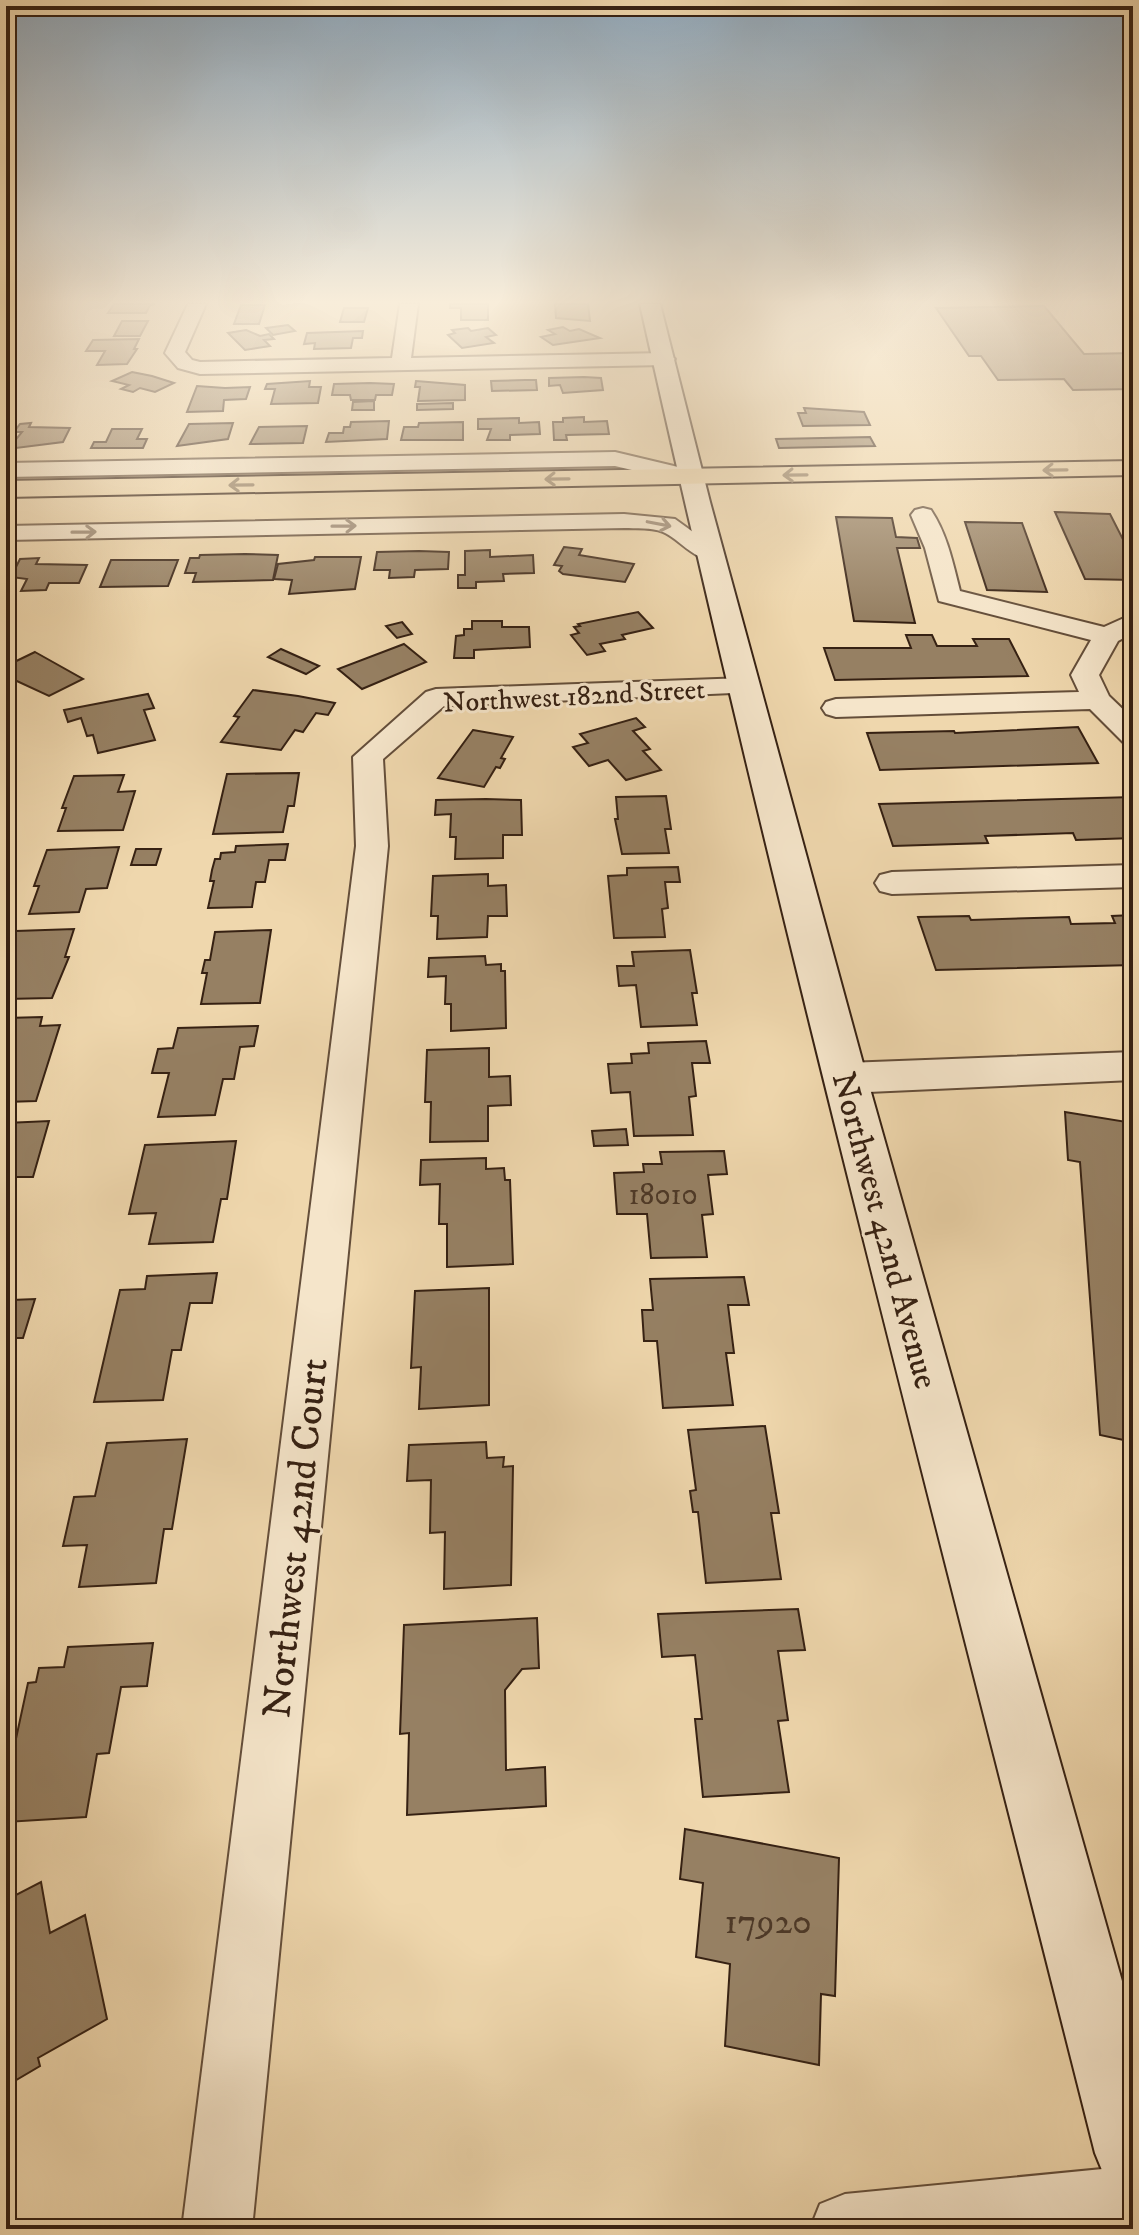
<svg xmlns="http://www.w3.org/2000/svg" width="1139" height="2235" viewBox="0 0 1139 2235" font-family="'IM FELL DW Pica',serif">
<rect width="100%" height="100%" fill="#efd7ad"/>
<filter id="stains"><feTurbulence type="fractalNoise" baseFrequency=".0025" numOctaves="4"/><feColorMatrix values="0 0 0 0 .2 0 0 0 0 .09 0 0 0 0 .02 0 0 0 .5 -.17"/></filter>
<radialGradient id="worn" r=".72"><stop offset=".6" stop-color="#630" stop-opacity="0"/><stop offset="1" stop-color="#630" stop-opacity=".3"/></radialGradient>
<g fill="#968063" stroke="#362113" stroke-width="2">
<polygon points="114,304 155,304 150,305 146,313 108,313"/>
<polygon points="450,304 488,304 488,320 461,320 461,308 450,308"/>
<polygon points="555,304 588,304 590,321 556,318"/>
<polygon points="241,305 265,305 259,324 234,324"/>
<polygon points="1044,306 1084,354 1133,353 1133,389 1073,390 1064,379 998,380 981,356 969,356 936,308"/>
<polygon points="344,308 368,308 364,322 340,322"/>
<polygon points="122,321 148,321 140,336 114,336"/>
<polygon points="288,325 295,331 273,335 266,328"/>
<polygon points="563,327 570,331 579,329 600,338 553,345 541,337 555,334 548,330"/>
<polygon points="468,328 471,331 488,328 496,335 486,337 494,343 462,348 448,335 455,333 452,330"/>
<polygon points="246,330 260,336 269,334 274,339 264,340 270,346 245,350 228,333"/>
<polygon points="363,331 362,338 353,338 351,348 314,349 315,343 304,344 307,333"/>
<polygon points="139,339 134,349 137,349 127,364 97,365 105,351 86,351 93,340"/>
<polygon points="132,372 152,376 174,383 155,392 140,388 133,392 121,389 129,385 112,381"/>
<polygon points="584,377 601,378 603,390 563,393 560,385 549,386 549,378"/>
<polygon points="525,380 536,380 537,390 492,391 491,381"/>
<polygon points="310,381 309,387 321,387 318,403 271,404 275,389 265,389 267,384"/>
<polygon points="416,381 465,385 465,400 418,401 420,387 415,387"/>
<polygon points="334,384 370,383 394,384 392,395 376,395 375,400 351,400 350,395 332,395"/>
<polygon points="197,386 225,388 250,387 246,399 224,400 223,411 187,412"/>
<polygon points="374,401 374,410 352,410 353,402"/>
<polygon points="453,403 453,409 417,410 417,404"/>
<polygon points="804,408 864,412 870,425 803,426 798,413 806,413"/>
<polygon points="584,417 584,422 607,421 609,434 566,435 567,440 554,440 553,422 563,422 563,418"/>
<polygon points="519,418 519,423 539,422 540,434 510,435 510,440 487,440 491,429 478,429 478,419"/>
<polygon points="389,421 387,439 326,442 329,433 343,433 344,427 350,427 351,422"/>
<polygon points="463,422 463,440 401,440 404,427 418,427 419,423"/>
<polygon points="31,423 29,427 70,428 63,442 8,449 22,432 14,432 20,424"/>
<polygon points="233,423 228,439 177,446 189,424"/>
<polygon points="307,426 303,443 250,444 259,427"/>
<polygon points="112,429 142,429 137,439 147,439 143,448 91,448 94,442 106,442"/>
<polygon points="870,437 875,446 779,448 776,439"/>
<polygon points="1055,512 1110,514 1133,559 1133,580 1085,579"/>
<polygon points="836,517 892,518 896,537 917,538 920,548 897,548 915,623 854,621"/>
<polygon points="965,522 1022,523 1047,592 987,590"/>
<polygon points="564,547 582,549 579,555 634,564 625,582 563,574 559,571 562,566 554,565"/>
<polygon points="490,550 490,557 533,555 534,573 503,574 504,581 476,582 476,588 458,588 458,575 465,575 465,551"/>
<polygon points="419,551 449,552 448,569 415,570 414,577 389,578 390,570 374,570 377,552"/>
<polygon points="245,554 278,555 273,580 193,582 196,573 185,573 190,558 199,558 200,555"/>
<polygon points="315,557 361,557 355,589 289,594 292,580 274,579 278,564 314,560"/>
<polygon points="39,558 36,564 87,565 79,583 49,583 46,590 21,591 27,579 11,577 20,559"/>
<polygon points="111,560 178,560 168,586 100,587"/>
<polygon points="638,612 653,628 622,635 625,639 600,644 605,651 587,655 571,635 579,633 574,627 580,626 578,624"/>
<polygon points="472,621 502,621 502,627 529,627 530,647 474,650 474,658 454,658 456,636 464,635 464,629 472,629"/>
<polygon points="402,622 412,634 397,638 386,626"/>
<polygon points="906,635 932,635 937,646 977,646 973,639 1009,639 1028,676 835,680 824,648 911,648"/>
<polygon points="404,644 426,662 362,689 338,669"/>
<polygon points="281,649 319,666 306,674 268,657"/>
<polygon points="35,652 83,679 49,696 6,676 6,666"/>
<polygon points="253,690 298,696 335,703 328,715 316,713 303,732 295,730 281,750 221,742 239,717 234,716"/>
<polygon points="148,694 154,708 144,710 155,740 98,753 93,735 87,736 81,718 68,722 64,710"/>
<polygon points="636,718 645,727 633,731 650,749 643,751 661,770 626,780 608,760 589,766 573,747 588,743 580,734"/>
<polygon points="1078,727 1098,763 880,770 867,733 954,731 955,733"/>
<polygon points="473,730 513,737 501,758 505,759 500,768 496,767 484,787 438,778"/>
<polygon points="299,773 294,806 288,806 283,832 213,834 227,774"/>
<polygon points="124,775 118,792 135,791 123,830 58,831 66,808 62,808 74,776"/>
<polygon points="666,796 671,829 665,829 669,853 622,854 615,819 618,819 616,797"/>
<polygon points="1133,797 1133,838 1076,840 1073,833 985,836 988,843 893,846 879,804"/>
<polygon points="486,799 521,800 522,835 503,835 503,858 455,859 456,837 450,837 451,814 435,815 436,800"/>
<polygon points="288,844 285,860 269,860 265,882 256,882 252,907 208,908 214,881 210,881 212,870 215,859 220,859 221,853 235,852 236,846"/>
<polygon points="119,847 107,888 86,889 79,912 29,914 39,886 34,886 47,850"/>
<polygon points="136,849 161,849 156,865 131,865"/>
<polygon points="678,867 680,882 665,882 668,908 662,909 665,937 614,938 608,876 627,875 627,868"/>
<polygon points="488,874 488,886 506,885 507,916 488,916 487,937 437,939 438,916 431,916 433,876"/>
<polygon points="1133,915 1133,965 936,970 918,917 969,916 971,920 1069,917 1071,924 1115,923 1112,916"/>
<polygon points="74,929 65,957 69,957 52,998 6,999 6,958 16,931"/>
<polygon points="271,930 260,1003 201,1004 207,973 202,973 205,960 210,960 215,932"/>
<polygon points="690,950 697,993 692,993 697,1025 641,1027 636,985 619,986 617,966 634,966 632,952"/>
<polygon points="485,956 486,965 501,964 501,971 505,971 506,1028 451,1031 451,1004 445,1004 446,976 428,977 429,958"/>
<polygon points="42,1017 40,1026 60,1025 36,1101 6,1102 6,1018"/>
<polygon points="258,1026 254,1046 240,1047 234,1079 223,1079 215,1115 158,1117 169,1073 152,1073 158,1049 173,1048 178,1028"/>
<polygon points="706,1041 710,1063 692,1063 696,1096 689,1097 693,1135 634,1136 630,1092 611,1093 608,1064 632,1063 631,1054 649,1053 648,1043"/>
<polygon points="489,1048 489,1077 510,1076 511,1105 488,1106 488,1141 430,1142 431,1102 425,1102 427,1050"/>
<polygon points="1065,1112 1133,1123 1133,1442 1100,1435 1080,1162 1068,1160"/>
<polygon points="49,1121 33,1177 6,1177 6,1123"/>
<polygon points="626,1129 628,1145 594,1146 592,1131"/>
<polygon points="236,1141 227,1199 221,1199 213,1242 149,1244 156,1213 129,1214 145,1145"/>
<polygon points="724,1151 727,1174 708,1175 713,1214 702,1215 707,1257 651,1258 647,1214 617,1214 614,1173 644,1172 643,1164 662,1164 660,1152"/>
<polygon points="486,1158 486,1169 504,1168 505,1180 510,1180 513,1264 447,1267 447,1224 439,1224 440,1184 420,1185 421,1160"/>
<polygon points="217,1273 212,1303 190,1303 181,1350 172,1350 163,1400 94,1402 120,1290 145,1289 147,1276"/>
<polygon points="744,1277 749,1305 728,1305 734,1353 726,1353 733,1405 663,1408 657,1341 644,1341 642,1310 653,1310 650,1279"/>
<polygon points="489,1288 489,1405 419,1409 421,1367 411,1368 415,1291"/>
<polygon points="35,1299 23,1338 6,1338 6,1319 12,1300"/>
<polygon points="765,1426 779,1513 771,1513 781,1579 706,1583 698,1512 693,1512 690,1491 696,1490 688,1430"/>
<polygon points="187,1439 172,1529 164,1529 156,1583 79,1587 87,1545 63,1546 74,1497 95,1496 107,1443"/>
<polygon points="486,1442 487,1458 504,1457 503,1467 513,1466 511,1585 444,1589 445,1532 430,1533 431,1480 407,1481 409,1445"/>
<polygon points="798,1609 805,1650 778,1651 788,1720 778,1721 789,1792 703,1797 695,1719 702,1719 695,1655 662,1657 658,1614"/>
<polygon points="537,1618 539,1668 522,1669 505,1690 506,1770 545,1767 546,1806 407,1815 409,1733 400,1734 404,1625"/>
<polygon points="153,1643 147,1686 121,1687 109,1753 97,1754 86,1817 6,1822 6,1785 28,1683 36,1682 39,1668 64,1667 68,1647"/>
<polygon points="685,1829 839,1858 835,1996 821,1994 819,2065 725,2046 730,1964 696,1957 703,1883 680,1879"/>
<polygon points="41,1882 50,1933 85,1915 107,2019 38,2058 40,2066 6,2086 6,1900"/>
</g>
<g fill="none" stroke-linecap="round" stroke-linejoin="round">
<g stroke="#644e3a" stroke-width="4">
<g id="street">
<polygon points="188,304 206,304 185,352 192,360 200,362 392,358 400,304 418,304 411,358 665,353 675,359 665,365 200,374 178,368 165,353"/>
<polygon points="615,452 699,472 702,477 691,484 615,466 6,477 6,463"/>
<path d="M 923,508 L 931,510 C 947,534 953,563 960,591 L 1104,627 L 1133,614 L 1133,633 L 1118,641 L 1099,675 L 1109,696 L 1133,719 L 1133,745 L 1123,742 L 1090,709 L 836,717 L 826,714 L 822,708 L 826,702 L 836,699 L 1079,692 L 1071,675 L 1091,640 L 939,601 L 925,548 L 911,515 L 915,510 Z"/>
<path d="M 624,514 L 675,519 L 722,553 L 719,558 C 695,564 682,540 663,532 C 652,527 635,529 624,528 L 6,540 L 6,526 Z"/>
<polygon points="745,678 755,680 759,686 755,692 444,706 383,759 388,846 252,2229 182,2229 356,846 353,757 426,692 436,689"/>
<polygon points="1133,865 1133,887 892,894 880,891 875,883 880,875 892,872"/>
<polygon points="1133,1052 1133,1080 846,1093 832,1088 827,1078 832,1068 846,1063"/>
<polygon points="1133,2166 1133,2229 810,2229 820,2204 845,2194"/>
</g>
</g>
<g stroke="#362113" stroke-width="4">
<path id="secondary" d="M 640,304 L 660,304 L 710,502 L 867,1078 L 1133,2020 L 1133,2191 L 1106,2180 L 1095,2153 C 940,1538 778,923 640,304 Z"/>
</g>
<g stroke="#362113" stroke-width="4">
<polygon id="primary" points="1133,461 1133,475 6,497 6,481"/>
</g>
<use href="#street" fill="#f5e5ca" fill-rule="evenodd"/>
<use href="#secondary" fill="#f5e5ca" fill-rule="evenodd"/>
<use href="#primary" fill="#efd7ad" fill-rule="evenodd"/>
</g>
<defs><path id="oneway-shaft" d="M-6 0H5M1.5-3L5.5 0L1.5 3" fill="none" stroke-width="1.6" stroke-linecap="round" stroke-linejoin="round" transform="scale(2)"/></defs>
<g stroke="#927c60">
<use href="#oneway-shaft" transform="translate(1055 470) rotate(179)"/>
<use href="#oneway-shaft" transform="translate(795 475) rotate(179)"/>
<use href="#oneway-shaft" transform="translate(557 479) rotate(179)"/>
<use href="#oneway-shaft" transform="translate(241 485) rotate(179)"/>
</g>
<g stroke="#96836e">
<use href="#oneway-shaft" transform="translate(659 524) rotate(11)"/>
<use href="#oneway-shaft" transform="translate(344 526) rotate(-1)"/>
<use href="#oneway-shaft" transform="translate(84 532) rotate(-1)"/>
</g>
<linearGradient id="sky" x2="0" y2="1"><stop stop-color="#91a9bc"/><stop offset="0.49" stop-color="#f8edda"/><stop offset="1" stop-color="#f8edda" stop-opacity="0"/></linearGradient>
<rect width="1139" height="617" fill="url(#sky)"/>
<g text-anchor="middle" stroke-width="6" stroke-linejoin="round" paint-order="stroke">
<g font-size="28" fill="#362113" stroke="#f5e5ca">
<text transform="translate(574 695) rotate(-3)" y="10">Northwest 182nd Street</text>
</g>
<g font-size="30" fill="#4e3927">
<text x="663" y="1204">18010</text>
</g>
<g font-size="34" fill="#362113" stroke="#f5e5ca">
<text transform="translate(886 1230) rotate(75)" y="12">Northwest 42nd Avenue</text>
</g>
<g font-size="36" fill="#4e3927">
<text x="768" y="1933">17920</text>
</g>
<g font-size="40" fill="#362113" stroke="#f5e5ca">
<text transform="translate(294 1538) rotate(-84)" y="14">Northwest 42nd Court</text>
</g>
</g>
<rect width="1139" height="2235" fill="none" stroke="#efd7ad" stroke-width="32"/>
<rect x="8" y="8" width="1123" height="2219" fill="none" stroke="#362113" stroke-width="4"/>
<rect x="16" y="16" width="1107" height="2203" fill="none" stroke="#362113" stroke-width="2"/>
<rect width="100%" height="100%" filter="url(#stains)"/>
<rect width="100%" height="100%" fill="url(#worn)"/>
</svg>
